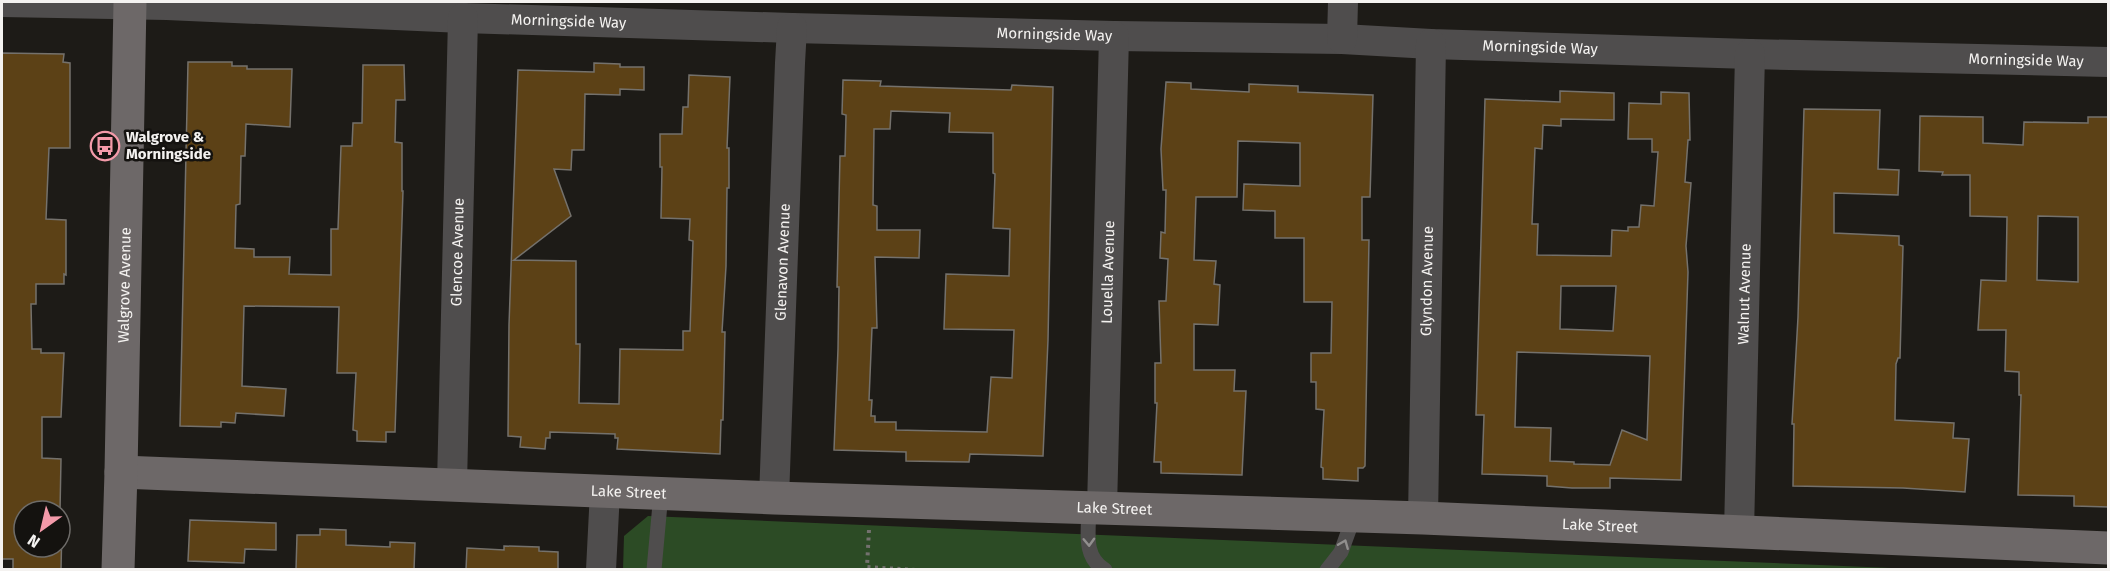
<svg xmlns="http://www.w3.org/2000/svg" width="2110" height="571" viewBox="0 0 2110 571" font-family="'Fira Sans',sans-serif">
<rect width="100%" height="100%" fill="#1d1b17"/>
<polygon fill="#2c4b25" points="648,516 1915,569 623,570 624,536"/>
<g fill="#5c4116" stroke="#74716c" stroke-width="1.5" fill-rule="evenodd">
<polygon points="2,53 64,54 63,62 70,63 70,148 49,148 46,219 66,220 66,275 64,274 64,284 36,284 36,304 31,304 32,349 41,349 41,353 64,353 61,417 42,417 42,458 61,459 60,511 24,511 24,547 60,547 60,524 62,524 61,570 13,570 13,559 2,559"/>
<polygon points="188,62 232,62 232,66 247,66 247,69 292,69 290,127 246,124 245,156 241,156 240,204 236,205 235,248 254,249 254,257 290,257 289,274 331,275 331,229 338,229 341,146 352,146 353,123 362,123 363,65 404,65 405,100 396,100 395,142 402,143 402,191 403,191 395,432 386,432 386,442 357,441 357,431 353,430 356,373 337,373 339,307 244,306 242,386 286,389 284,416 236,413 235,423 221,422 221,427 180,426"/>
<polygon points="594,63 620,64 620,67 644,67 644,90 620,89 620,95 585,94 584,150 572,150 571,170 554,169 571,216 514,260 576,261 576,344 580,344 579,403 619,404 620,349 683,350 683,331 690,331 693,241 689,240 690,219 661,218 662,167 660,167 660,134 682,134 683,107 688,107 689,75 730,77 727,148 729,148 729,188 727,188 726,266 722,332 725,332 723,420 721,420 720,454 617,449 618,438 615,438 615,434 550,432 550,438 546,438 545,449 520,447 521,437 508,436 509,325 518,70 594,72"/>
<path d="M 843,80 L 881,81 L 880,86 L 1011,90 L 1012,85 L 1053,87 L 1048,340 L 1043,456 L 970,454 L 969,462 L 906,461 L 906,452 L 834,450 L 838,349 L 839,287 L 837,287 L 840,156 L 845,156 L 846,115 L 842,114 ZM 891,111 L 950,113 L 949,132 L 993,133 L 993,173 L 995,174 L 993,228 L 1010,229 L 1009,276 L 946,274 L 944,329 L 1014,330 L 1012,378 L 991,377 L 987,432 L 896,430 L 896,422 L 875,422 L 875,416 L 871,416 L 872,400 L 869,400 L 872,328 L 877,328 L 875,257 L 919,258 L 920,230 L 877,230 L 877,206 L 873,205 L 874,129 L 890,129 Z"/>
<polygon points="1166,82 1191,83 1191,89 1249,92 1249,84 1271,85 1298,86 1298,92 1373,95 1370,197 1362,197 1362,240 1369,240 1365,466 1363,468 1358,468 1358,481 1323,479 1323,468 1321,467 1324,410 1316,409 1316,382 1311,382 1311,353 1331,353 1332,302 1304,302 1304,238 1275,238 1275,211 1243,210 1244,184 1300,186 1300,143 1238,141 1237,197 1196,197 1194,260 1216,261 1214,284 1220,285 1218,325 1194,324 1194,370 1235,370 1234,391 1246,391 1242,475 1161,473 1161,462 1154,462 1157,403 1155,403 1155,363 1161,363 1159,301 1166,301 1168,259 1160,258 1161,232 1165,233 1166,190 1163,190 1161,149"/>
<path d="M 1560,91 L 1614,93 L 1614,120 L 1561,119 L 1561,126 L 1543,125 L 1542,149 L 1535,148 L 1532,224 L 1538,224 L 1537,255 L 1611,256 L 1612,230 L 1628,231 L 1628,227 L 1639,227 L 1641,205 L 1654,206 L 1658,152 L 1652,152 L 1652,139 L 1628,139 L 1629,103 L 1661,104 L 1661,92 L 1689,93 L 1690,140 L 1688,140 L 1685,182 L 1691,183 L 1686,246 L 1688,272 L 1681,480 L 1610,478 L 1610,488 L 1572,488 L 1547,486 L 1547,476 L 1482,474 L 1484,415 L 1476,415 L 1485,99 L 1560,102 ZM 1561,286 L 1616,286 L 1613,331 L 1560,329 ZM 1517,352 L 1650,356 L 1647,440 L 1622,430 L 1610,465 L 1574,464 L 1574,462 L 1550,461 L 1551,428 L 1515,427 Z"/>
<polygon points="1804,109 1880,110 1878,169 1899,170 1898,195 1834,193 1834,233 1899,236 1899,245 1903,246 1900,358 1898,358 1896,364 1895,420 1954,423 1953,438 1969,439 1965,492 1903,488 1793,486 1794,424 1792,424 1798,317"/>
<path d="M 1920,116 L 1983,117 L 1983,143 L 2023,145 L 2024,122 L 2088,123 L 2088,117 L 2109,117 L 2109,507 L 2074,506 L 2074,496 L 2018,495 L 2021,395 L 2019,395 L 2019,372 L 2005,371 L 2006,330 L 1978,330 L 1981,280 L 2006,281 L 2007,217 L 1970,216 L 1970,175 L 1942,175 L 1943,172 L 1919,171 ZM 2038,216 L 2078,217 L 2078,282 L 2037,280 Z"/>
<polygon points="190,520 276,523 276,550 245,549 244,563 188,561"/>
<polygon points="320,529 346,530 346,545 390,547 390,542 415,543 414,570 296,570 297,535 320,535"/>
<polygon points="504,546 539,547 539,551 558,552 558,570 466,570 467,548 504,550"/>
</g>
<g fill="none" stroke-linecap="round" stroke-linejoin="round">
<polyline stroke="#73716e" stroke-width="4" stroke-dasharray="3 4.5" stroke-linecap="butt" points="869,530 867,567 916,570"/>
<g stroke="#4f4d4d" stroke-width="15">
<path d="M 1089,507 C 1089,530 1082,556 1105,570"/>
<polyline points="654,570 661,493"/>
<polyline points="1327,570 1341,552 1354,516"/>
</g>
<g stroke="#4f4d4d" stroke-width="30">
<path id="s1" d="M 2,2 L 167,5 L 463,18 L 792,28 L 1114,36 L 1342,39 L 1431,44 L 1750,54 L 2108,62"/>
<polyline points="1342,39 1343,2"/>
<path id="s2" d="M 452,484 L 463,18"/>
<path id="s3" d="M 774,498 L 790,63 L 792,28"/>
<path id="s4" d="M 1102,508 L 1114,36"/>
<path id="s5" d="M 1423,518 L 1431,44"/>
<path id="s6" d="M 1739,532 L 1750,54"/>
<polyline points="601,570 605,491"/>
</g>
<g stroke="#6d6868" stroke-width="33">
<path id="s7" d="M 121,472 L 774,498 L 1423,518 L 2108,548"/>
<path id="s8" d="M 118,570 L 121,472 L 130,2"/>
</g>
</g>
<defs><path id="oneway-chevron" d="M-2-3.5L2.5 0L-2 3.5" fill="none" stroke-width="1.6" stroke-linecap="round" stroke-linejoin="round" transform="scale(1.5)"/></defs>
<g stroke="#918f8e">
<use href="#oneway-chevron" transform="translate(1089 542) rotate(88)"/>
<use href="#oneway-chevron" transform="translate(1344 544) rotate(-68)"/>
</g>
<defs>
<g id="bus-ring" transform="scale(1.5)"><circle r="9.5" fill="#14120f" stroke="#f39aa9" stroke-width="1.5"/><path d="M-5-6H5V4H4V6H2V4H-2V6H-4V4H-5ZM-3.5-4V0h7V-4ZM-3.5 1.2v1.5H-2V1.2ZM2 1.2v1.5H3.5V1.2Z" fill="#f39aa9"/></g>
</defs>
<g fill-rule="evenodd">
<use href="#bus-ring" x="105" y="146"/>
</g>
<g text-anchor="middle" stroke-width="5" stroke-linejoin="round" paint-order="stroke">
<g font-size="15" fill="#f4f2f0" stroke="#14120f">
<text dy="5" stroke="none"><textPath href="#s1" startOffset="567">Morningside Way</textPath></text>
<text dy="5" stroke="none"><textPath href="#s1" startOffset="1053">Morningside Way</textPath></text>
<text dy="5" stroke="none"><textPath href="#s1" startOffset="1539">Morningside Way</textPath></text>
<text dy="5" stroke="none"><textPath href="#s1" startOffset="2025">Morningside Way</textPath></text>
<text dy="5" stroke="none"><textPath href="#s2" startOffset="232">Glencoe Avenue</textPath></text>
<text dy="5" stroke="none"><textPath href="#s3" startOffset="236">Glenavon Avenue</textPath></text>
<text dy="5" stroke="none"><textPath href="#s4" startOffset="236">Louella Avenue</textPath></text>
<text dy="5" stroke="none"><textPath href="#s5" startOffset="237">Glyndon Avenue</textPath></text>
<text dy="5" stroke="none"><textPath href="#s8" startOffset="285">Walgrove Avenue</textPath></text>
<text dy="5" stroke="none"><textPath href="#s6" startOffset="238">Walnut Avenue</textPath></text>
<text dy="5" stroke="none"><textPath href="#s7" startOffset="508">Lake Street</textPath></text>
<text dy="5" stroke="none"><textPath href="#s7" startOffset="994">Lake Street</textPath></text>
<text dy="5" stroke="none"><textPath href="#s7" startOffset="1480">Lake Street</textPath></text>
</g>
<g font-size="15" font-weight="bold" fill="#f4f2f0" stroke="#14120f" text-anchor="start">
<text x="126" y="142">Walgrove &amp;<tspan x="126" dy="17">Morningside</tspan></text>
</g>
</g>
<rect width="2110" height="571" fill="none" stroke="#f4f2f0" stroke-width="6"/>
<g transform="translate(42 529) rotate(214)"><circle r="28" fill="#14120f" stroke="#6e6c69" stroke-width="1.5"/>
<path d="M0-4.5L10 22L0 15L-10 22Z" fill="#f39aa9"/>
<text y="-9" font-size="16" font-weight="bold" text-anchor="middle" fill="#f4f2f0">N</text>
</g>
</svg>
